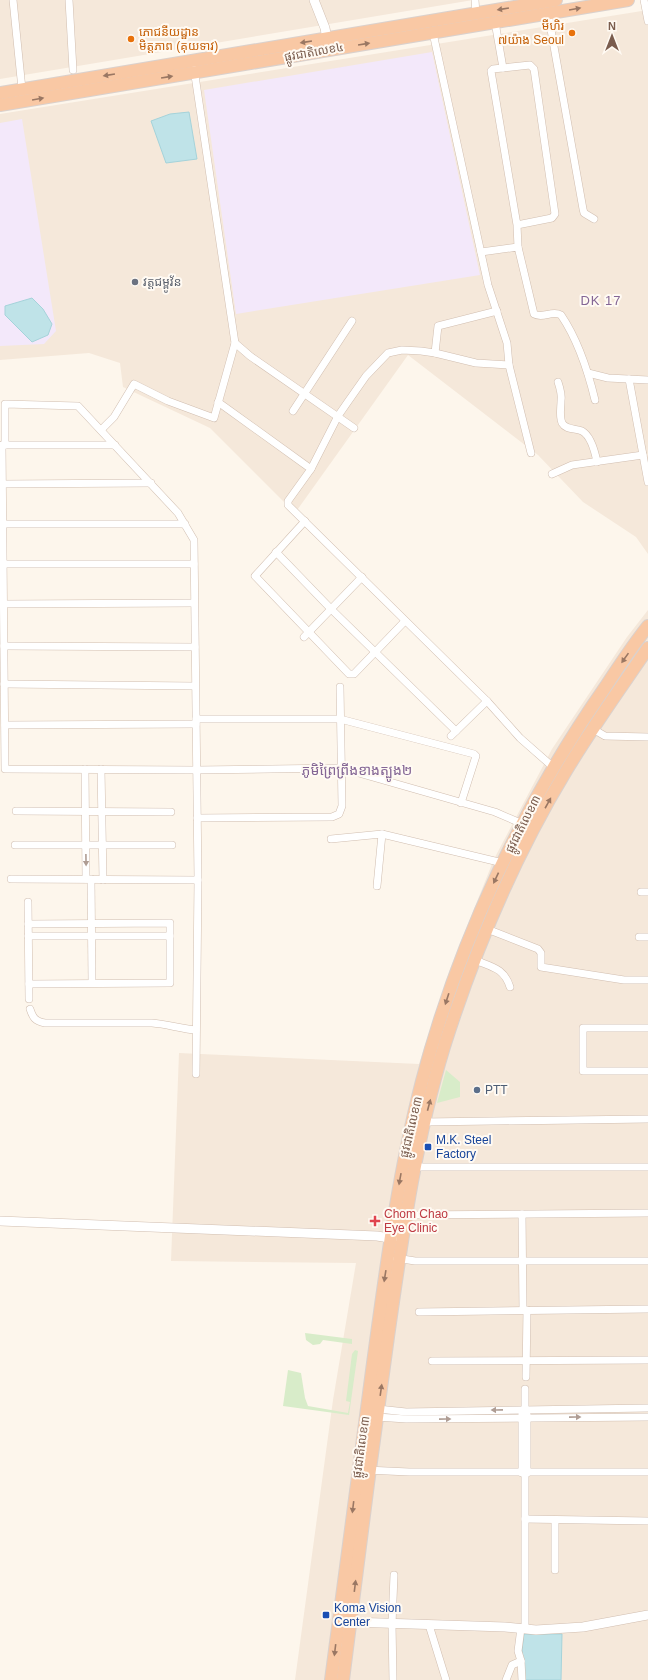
<svg xmlns="http://www.w3.org/2000/svg" width="648" height="1680" viewBox="0 0 648 1680" font-family="Arial,'Noto Sans Khmer',sans-serif">
<rect width="100%" height="100%" fill="#fdf6ec"/>
<g fill="#f5e8da">
<polygon points="0,0 473,0 0,79"/>
<polygon points="648,10 648,554 636,537 583,502 538,455 408,355 295,513 210,428 123,387 120,363 89,353 0,360 0,114"/>
<polygon points="648,610 648,1680 295,1680 333,1400 356,1263 171,1261 179,1053 419,1064 450,969 494,859 552,749 627,637"/>
</g>
<g fill="#f3e8fa">
<polygon points="432,52 480,275 236,314 204,90"/>
<polygon points="22,119 56,331 44,344 0,346 0,123"/>
</g>
<g fill="#d8ecc9">
<polygon points="446,1070 460,1082 460,1097 437,1103"/>
<polygon points="305,1333 352,1339 352,1344 323,1340 320,1344 313,1345 306,1340"/>
<polygon points="355,1350 358,1351 349,1415 283,1406 288,1370 301,1373 305,1398 308,1406 348,1413 350,1402 346,1401 352,1354"/>
</g>
<g fill="#bfe3e8" stroke="#a5d3da">
<polygon points="189,112 197,159 166,163 151,121 170,114"/>
<polygon points="32,298 43,309 52,324 48,335 32,342 5,315 5,306"/>
<polygon points="524,1634 562,1634 561,1680 525,1680 522,1650"/>
</g>
<g fill="none" stroke-linecap="round" stroke-linejoin="round">
<g stroke="#d1beb0" stroke-width="8">
<g id="minor">
<polyline points="13,0 22,89"/>
<polyline points="69,0 73,70"/>
<polyline points="475,0 476,13"/>
<polyline points="644,0 648,21"/>
<polyline points="548,13 583,209 584,213 594,219"/>
<polyline points="495,22 503,68"/>
<polyline points="433,33 488,285 507,343 509,365 531,453"/>
<polyline points="194,69 235,343 250,356 354,428"/>
<polyline points="517,225 552,218 555,214 534,69 530,65 493,69 491,71 517,225 518,247"/>
<path d="M 481,252 L 518,247 L 534,314 C 543,319 552,310 561,315 C 578,340 588,371 595,400"/>
<polyline points="435,353 438,326 497,311"/>
<polyline points="588,373 608,378 648,380"/>
<polyline points="629,379 648,482"/>
<path d="M 558,382 C 560,388 562,395 561,401 C 561,408 559,416 562,423 C 566,430 575,428 582,431 C 591,436 595,452 597,462"/>
<polyline points="218,402 311,469 288,501 288,505 487,701 520,738 553,767"/>
<polyline points="293,411 352,321"/>
<polyline points="101,430 114,417 134,384 168,401 214,418 235,343"/>
<polyline points="5,445 5,404 78,406 178,513 194,540 198,880 196,1074"/>
<polyline points="115,445 2,445 5,769 196,770 341,768 495,812 525,825"/>
<polyline points="311,469 338,416 347,403 366,376 388,353 402,350 421,351 435,353 476,363 509,365"/>
<polyline points="552,474 572,465 643,455"/>
<polyline points="2,484 151,483"/>
<polyline points="305,521 255,576 349,674 354,674 405,621"/>
<polyline points="2,524 185,524"/>
<polyline points="276,552 330,608 456,731"/>
<polyline points="3,564 194,564"/>
<polyline points="3,604 194,603"/>
<polyline points="304,637 362,577"/>
<polyline points="4,646 195,647"/>
<polyline points="4,684 195,686"/>
<polyline points="196,719 340,719 474,754 476,756 461,803"/>
<polyline points="5,725 196,724"/>
<polyline points="593,729 605,736 648,737"/>
<polyline points="451,736 487,701"/>
<polyline points="85,769 86,879"/>
<polyline points="101,769 103,880"/>
<polyline points="16,811 171,812"/>
<polyline points="197,818 332,817 339,814 342,806 340,687"/>
<polyline points="331,839 382,834 503,863"/>
<polyline points="15,845 172,845"/>
<polyline points="11,879 198,880"/>
<polyline points="91,879 92,983"/>
<polyline points="377,886 382,834"/>
<polyline points="641,892 648,892"/>
<polyline points="28,902 29,999"/>
<polyline points="28,924 170,923 170,983 29,984"/>
<polyline points="487,929 538,949 541,953 541,967 624,980 648,980"/>
<polyline points="28,936 170,936"/>
<polyline points="639,937 648,937"/>
<path d="M 475,960 C 492,967 504,968 510,987"/>
<path d="M 30,1009 C 33,1018 35,1021 45,1023 L 152,1023 C 167,1024 181,1029 196,1030"/>
<polyline points="648,1028 583,1028 583,1071 648,1071"/>
<polyline points="424,1122 648,1119"/>
<polyline points="414,1167 648,1167"/>
<polyline points="522,1214 523,1310"/>
<polyline points="406,1215 648,1213"/>
<polyline points="396,1258 415,1261 648,1261"/>
<polyline points="419,1312 648,1309"/>
<polyline points="432,1361 648,1360"/>
<polyline points="526,1377 527,1310"/>
<polyline points="525,1389 525,1410"/>
<polyline points="378,1409 406,1412 648,1408"/>
<polyline points="522,1414 522,1473"/>
<polyline points="527,1415 527,1473"/>
<polyline points="377,1417 406,1419 648,1417"/>
<polyline points="366,1470 409,1472 648,1472"/>
<polyline points="525,1519 648,1521"/>
<polyline points="555,1520 555,1570"/>
<polyline points="429,1625 446,1680"/>
<polyline points="521,1628 518,1651 521,1661 522,1680"/>
<polyline points="525,1629 525,1473"/>
<polyline points="393,1680 392,1624 394,1575"/>
<polyline points="506,1680 512,1665 521,1661"/>
</g>
</g>
<g stroke="#d1beb0" stroke-width="10">
<g id="tertiary">
<polyline points="314,0 325,28 328,44"/>
<polyline points="0,1221 377,1236 396,1239"/>
<polyline points="350,1622 505,1627 536,1630 583,1627 648,1615"/>
</g>
</g>
<g stroke="#dad1cd" stroke-width="14">
<g id="trunk">
<polyline points="0,93 556,0"/>
<polyline points="0,105 628,0"/>
<path d="M 331,1680 C 345,1574 359,1469 373,1363 C 386,1268 398,1174 422,1081 C 459,940 523,805 606,686 C 619,666 633,645 648,626"/>
<path d="M 343,1680 C 357,1566 372,1451 388,1337 C 402,1239 415,1142 444,1047 C 474,952 514,857 566,771 C 591,729 620,689 648,648"/>
</g>
</g>
<use href="#minor" stroke="#fff" stroke-width="7"/>
<use href="#tertiary" stroke="#fff" stroke-width="9"/>
<use href="#trunk" stroke="#f9c8a4" stroke-width="12"/>
</g>
<defs><path id="oneway-solid" d="M-6-.8H1V-3.2L6.5 0L1 3.2V.8H-6Z"/></defs>
<g fill="#9a7763">
<use href="#oneway-solid" transform="translate(503 9) rotate(171)"/>
<use href="#oneway-solid" transform="translate(575 9) rotate(-10)"/>
<use href="#oneway-solid" transform="translate(306 42) rotate(171)"/>
<use href="#oneway-solid" transform="translate(364 44) rotate(-9)"/>
<use href="#oneway-solid" transform="translate(109 75) rotate(171)"/>
<use href="#oneway-solid" transform="translate(167 77) rotate(-9)"/>
<use href="#oneway-solid" transform="translate(38 99) rotate(-10)"/>
<use href="#oneway-solid" transform="translate(625 658) rotate(125)"/>
<use href="#oneway-solid" transform="translate(548 803) rotate(-61)"/>
<use href="#oneway-solid" transform="translate(496 878) rotate(115)"/>
<use href="#oneway-solid" transform="translate(447 999) rotate(108)"/>
<use href="#oneway-solid" transform="translate(429 1105) rotate(-75)"/>
<use href="#oneway-solid" transform="translate(400 1179) rotate(100)"/>
<use href="#oneway-solid" transform="translate(385 1276) rotate(99)"/>
<use href="#oneway-solid" transform="translate(381 1390) rotate(-82)"/>
<use href="#oneway-solid" transform="translate(353 1507) rotate(97)"/>
<use href="#oneway-solid" transform="translate(355 1586) rotate(-83)"/>
<use href="#oneway-solid" transform="translate(335 1650) rotate(97)"/>
</g>
<g fill="#af9d94">
<use href="#oneway-solid" transform="translate(86 860) rotate(89)"/>
<use href="#oneway-solid" transform="translate(497 1410) rotate(179)"/>
<use href="#oneway-solid" transform="translate(575 1417) rotate(-1)"/>
<use href="#oneway-solid" transform="translate(445 1419) rotate(-1)"/>
</g>
<g fill="#e8710a" stroke="#fffaf3" stroke-width="1.5">
<circle cx="572" cy="33" r="4"/>
<circle cx="131" cy="39" r="4"/>
</g>
<circle fill="#6b7280" stroke="#fffaf3" stroke-width="1.5" cx="135" cy="282" r="4"/>
<circle fill="#5c6f8a" stroke="#fffaf3" stroke-width="1.5" cx="477" cy="1090" r="4"/>
<g fill="#1a4fb4" stroke="#fffaf3" stroke-width="1.5">
<rect x="424" y="1143" width="8" height="8" rx="2"/>
<rect x="322" y="1611" width="8" height="8" rx="2"/>
</g>
<path fill="#e0444e" stroke="#fffaf3" stroke-width="1.5" d="M373 1215h4v4h4v4h-4v4h-4v-4h-4v-4h4z"/>
<g text-anchor="middle" stroke-width="4" stroke-linejoin="round" paint-order="stroke">
<g font-size="12" fill="#c56008" stroke="#fffaf3" text-anchor="end">
<text x="564" y="30">មីហិរ<tspan x="564" dy="14">៧យ៉ាង Seoul</tspan></text>
<text x="139" y="36" text-anchor="start">ភោជនីយដ្ឋាន<tspan x="139" dy="14">មិត្តភាព (គុយទាវ)</tspan></text>
</g>
<g font-size="12" fill="#7a5c4d" stroke="#fffaf3">
<text transform="translate(314 52) rotate(-10)" y="4">ផ្លូវជាតិលេខ៤</text>
<text transform="translate(523 824) rotate(-63)" y="4">ផ្លូវជាតិលេខ៣</text>
<text transform="translate(411 1127) rotate(-77)" y="4">ផ្លូវជាតិលេខ៣</text>
<text transform="translate(361 1447) rotate(-82)" y="4">ផ្លូវជាតិលេខ៣</text>
</g>
<g font-size="12" fill="#5b616d" stroke="#fffaf3" text-anchor="start">
<text x="143" y="286">វត្តជម្ពូវ័ន</text>
</g>
<g font-size="12" fill="#4e5e75" stroke="#fffaf3" text-anchor="start">
<text x="485" y="1094">PTT</text>
</g>
<g font-size="12" fill="#164399" stroke="#fffaf3" text-anchor="start">
<text x="436" y="1144">M.K. Steel<tspan x="436" dy="14">Factory</tspan></text>
<text x="334" y="1612">Koma Vision<tspan x="334" dy="14">Center</tspan></text>
</g>
<g font-size="12" fill="#be3a42" stroke="#fffaf3" text-anchor="start">
<text x="384" y="1218">Chom Chao<tspan x="384" dy="14">Eye Clinic</tspan></text>
</g>
<g font-size="13" letter-spacing="1" fill="#846695" stroke="#fffaf3">
<text x="601" y="305">DK 17</text>
</g>
<g font-size="14" fill="#846695" stroke="#fffaf3">
<text x="357" y="775">ភូមិព្រៃព្រីងខាងត្បូង២</text>
</g>
</g>
<g transform="translate(612 36)" stroke="#fffaf3" stroke-width="3" paint-order="stroke">
<path d="M0-3L7 15L0 10L-7 15Z" fill="#7a5c4d"/>
<text y="-6" font-size="11" font-weight="bold" text-anchor="middle" fill="#7a5c4d">N</text>
</g>
</svg>
